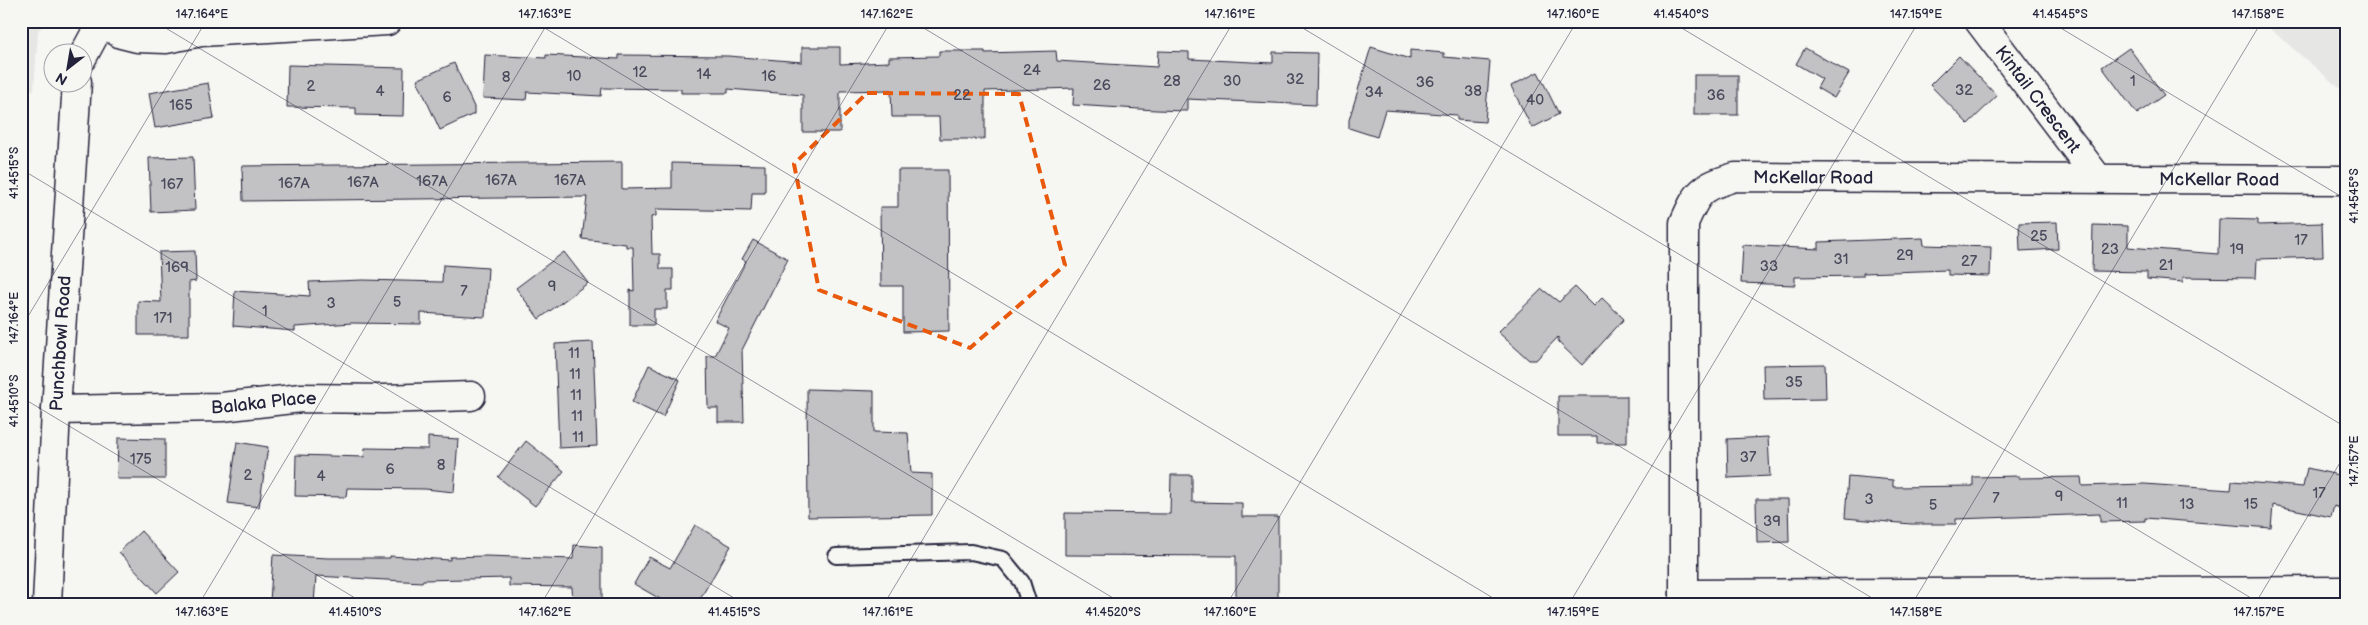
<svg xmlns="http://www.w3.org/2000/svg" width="2368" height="625" viewBox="0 0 2368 625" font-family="'Balsamiq Sans',sans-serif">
<rect width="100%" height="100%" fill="#f6f6f2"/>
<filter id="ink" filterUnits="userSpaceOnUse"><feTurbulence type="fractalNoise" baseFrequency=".02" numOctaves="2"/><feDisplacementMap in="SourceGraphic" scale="10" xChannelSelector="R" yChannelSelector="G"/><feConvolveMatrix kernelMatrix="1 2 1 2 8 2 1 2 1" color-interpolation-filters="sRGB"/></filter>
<g filter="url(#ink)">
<g fill="#e6e6e4">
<polygon points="21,21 46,21 38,31 34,90 21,90"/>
<polygon points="2261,21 2347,21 2347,94 2345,93"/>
</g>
<g fill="#c2c2c4" stroke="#22223b">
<polygon points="802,47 840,47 840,64 889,62 889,57 939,56 939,51 985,51 985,53 1056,51 1057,61 1157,67 1158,51 1189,52 1189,59 1273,63 1273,52 1317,53 1316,105 1187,99 1187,111 1156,110 1073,105 1074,88 985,91 985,139 940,139 939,117 892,117 891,90 840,91 840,132 803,132 803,95 728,89 728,93 681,93 681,89 602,88 601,96 527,92 526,100 483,98 485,55 546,58 546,55 619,59 619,55 728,56 802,62"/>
<polygon points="1371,47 1410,59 1410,50 1444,53 1444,57 1490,61 1485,122 1457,120 1457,115 1385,110 1377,137 1349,128 1349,120"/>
<polygon points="1805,48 1849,73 1834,98 1817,88 1822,79 1796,64"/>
<polygon points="2129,48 2164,95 2137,114 2102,67"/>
<polygon points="1959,56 1997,96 1968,124 1930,85"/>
<polygon points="454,63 474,107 474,114 440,130 417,80"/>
<polygon points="288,65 404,68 403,116 356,115 356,108 287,107"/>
<polygon points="1538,72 1559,114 1532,128 1511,86"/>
<rect x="1694" y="75" width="44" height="40"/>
<polygon points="208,83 214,118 155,128 149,93"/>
<polygon points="193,157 195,210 151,212 149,158"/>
<polygon points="622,162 622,189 672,188 672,163 765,165 765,193 752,193 751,211 656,209 656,216 651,217 652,254 660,254 660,269 673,269 673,290 667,290 667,309 654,309 654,325 630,325 630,290 634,291 633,247 626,247 626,244 582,239 587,197 243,201 242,166"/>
<polygon points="898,170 948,170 949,331 903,332 903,286 881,286 880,207 898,207"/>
<polygon points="2219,219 2258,220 2258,225 2322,223 2323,257 2257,259 2256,278 2183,277 2183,282 2147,279 2147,272 2092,271 2093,225 2128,226 2128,247 2218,254"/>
<polygon points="2057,222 2058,249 2020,251 2019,223"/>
<polygon points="1923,238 1924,245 1991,247 1990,276 1948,275 1948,270 1863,273 1863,276 1795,277 1795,285 1741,283 1743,245 1819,249 1819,242"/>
<polygon points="753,240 788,259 742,350 744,422 718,422 718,408 708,408 707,356 715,356 729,328 715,321 746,261 742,259"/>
<polygon points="195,251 196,281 189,282 189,335 138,335 138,301 161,302 159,252"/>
<polygon points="564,252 588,283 539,319 516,288"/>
<polygon points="443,265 488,268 485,317 421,313 421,324 352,323 295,327 295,331 233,326 235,291 310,296 309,282 363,280 442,282"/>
<polygon points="1575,287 1594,306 1602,298 1624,319 1582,365 1558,342 1558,337 1536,360 1529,360 1498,332 1542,289 1559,302"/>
<polygon points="593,342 597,446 559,448 555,344"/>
<polygon points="1825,364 1826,399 1764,400 1763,365"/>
<polygon points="649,365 680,380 663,417 632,402"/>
<polygon points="807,389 874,391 874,432 908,433 911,473 932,474 932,515 808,517"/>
<polygon points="1558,396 1627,396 1627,443 1597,443 1597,436 1558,436"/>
<polygon points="428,437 458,439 454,492 425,489 347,488 346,497 295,496 296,455 364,457 365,448 428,449"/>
<polygon points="1768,437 1770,476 1728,478 1727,439"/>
<polygon points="118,438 165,439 165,479 117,479"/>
<polygon points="526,441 564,471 535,506 498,477"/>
<polygon points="237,442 268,447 259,507 228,503"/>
<polygon points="2307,468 2347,477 2347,511 2334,506 2331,517 2273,505 2271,528 2145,518 2145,521 2100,522 2100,514 1956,519 1956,524 1911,524 1845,518 1848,476 1893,480 1893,487 1973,486 1973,477 2019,476 2019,478 2081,477 2082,486 2144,484 2231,490 2232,481 2303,487"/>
<polygon points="1171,475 1192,475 1192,502 1242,503 1242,517 1278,517 1278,604 1236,604 1236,556 1065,555 1065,513 1170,514"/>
<polygon points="1756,499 1788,499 1789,542 1757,543"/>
<polygon points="695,525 731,546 697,604 669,604 634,584 649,557 670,568"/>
<polygon points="141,531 179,572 157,593 119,552"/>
<polygon points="574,545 602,547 602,604 573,604 572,587 509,586 509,578 423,580 422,582 316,576 314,604 270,602 273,555 328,558 390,558 390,556 450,560 450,557 486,556 573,559"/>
</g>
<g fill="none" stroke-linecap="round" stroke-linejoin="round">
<g stroke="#22223b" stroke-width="18">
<polyline id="service" points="836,556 971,552 1003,559 1022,582 1029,604"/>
</g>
<g stroke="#22223b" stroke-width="31">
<g id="minor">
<path id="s1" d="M 1979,21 L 2097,177"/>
<polyline points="102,22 121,34 137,38 166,39 201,32 387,21"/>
<path id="s2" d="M 56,410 L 222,407 L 301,398 L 384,399 L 471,396"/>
<polyline points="1684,594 2347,591"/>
<path id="s3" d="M 1684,604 L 1684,223 C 1698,191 1701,187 1735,177 L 2347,180"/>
</g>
</g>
<g stroke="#22223b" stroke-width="31">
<g id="tertiary">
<polyline points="82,58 102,21"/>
<path id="s4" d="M 47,604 L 56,410 L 77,82"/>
</g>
</g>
<use href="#service" stroke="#f6f6f2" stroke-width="14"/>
<use href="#minor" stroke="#f6f6f2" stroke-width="28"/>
<use href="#tertiary" stroke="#f6f6f2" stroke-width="28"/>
</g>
</g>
<path fill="none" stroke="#e8590c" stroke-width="4" stroke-dasharray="10 6" stroke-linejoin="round" d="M 867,93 L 1019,94 L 1065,265 L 970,348 L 819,290 L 794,164 Z"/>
<path fill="none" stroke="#22223b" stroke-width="1" stroke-opacity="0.45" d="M 154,21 L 1123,604M 533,21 L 1503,604M 912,21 L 1882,604M 1291,21 L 2261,604M 1670,21 L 2347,428M 2049,21 L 2347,200M 21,169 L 744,604M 21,328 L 206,21M 21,397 L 365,604M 199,604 L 549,21M 541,604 L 891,21M 884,604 L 1234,21M 1227,604 L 1577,21M 1569,604 L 1919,21M 1912,604 L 2262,21M 2255,604 L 2347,451"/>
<g text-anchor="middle" stroke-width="4" stroke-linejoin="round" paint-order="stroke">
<g font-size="15" fill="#4a4a5d">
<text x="1032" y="75">24</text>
<text x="640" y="77">12</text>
<text x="704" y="79">14</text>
<text x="574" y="81">10</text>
<text x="769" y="81">16</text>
<text x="506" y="82">8</text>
<text x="1295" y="84">32</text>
<text x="1172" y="86">28</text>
<text x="1232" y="86">30</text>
<text x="2133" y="86">1</text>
<text x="1425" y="87">36</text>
<text x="1102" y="90">26</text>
<text x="311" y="91">2</text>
<text x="1964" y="95">32</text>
<text x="380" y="96">4</text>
<text x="1473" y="96">38</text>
<text x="1374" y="97">34</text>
<text x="962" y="100">22</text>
<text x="1716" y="100">36</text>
<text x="447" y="102">6</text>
<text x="1535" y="105">40</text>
<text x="181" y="110">165</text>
<text x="501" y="185">167A</text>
<text x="570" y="185">167A</text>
<text x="432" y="186">167A</text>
<text x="363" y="187">167A</text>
<text x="294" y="188">167A</text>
<text x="172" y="189">167</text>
<text x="2039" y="241">25</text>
<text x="2301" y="245">17</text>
<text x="2110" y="254">23</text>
<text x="2237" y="254">19</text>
<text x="1905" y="260">29</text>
<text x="1841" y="264">31</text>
<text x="1969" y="266">27</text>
<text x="2166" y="270">21</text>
<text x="1769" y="271">33</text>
<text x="177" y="272">169</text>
<text x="552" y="291">9</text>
<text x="464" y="296">7</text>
<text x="397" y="307">5</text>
<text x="331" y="308">3</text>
<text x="265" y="316">1</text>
<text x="163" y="323">171</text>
<text x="574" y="358">11</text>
<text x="575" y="379">11</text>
<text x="1794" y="387">35</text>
<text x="576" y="400">11</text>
<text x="577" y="421">11</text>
<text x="578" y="442">11</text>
<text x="1748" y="462">37</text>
<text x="141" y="464">175</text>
<text x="441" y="470">8</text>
<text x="390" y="474">6</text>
<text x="248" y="480">2</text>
<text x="321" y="481">4</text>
<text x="2319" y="498">17</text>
<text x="2059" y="501">9</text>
<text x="1996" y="503">7</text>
<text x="1869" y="504">3</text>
<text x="2122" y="508">11</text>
<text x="2187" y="509">13</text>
<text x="2251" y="509">15</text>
<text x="1933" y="510">5</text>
<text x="1772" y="526">39</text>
</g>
<g font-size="18" fill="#22223b" stroke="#f6f6f2">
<text dy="6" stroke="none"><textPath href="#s1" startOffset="98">Kintail Crescent</textPath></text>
<text dy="6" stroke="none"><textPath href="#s3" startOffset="532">McKellar Road</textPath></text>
<text dy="6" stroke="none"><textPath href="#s3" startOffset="938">McKellar Road</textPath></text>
<text dy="6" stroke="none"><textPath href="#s4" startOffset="261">Punchbowl Road</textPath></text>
<text dy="6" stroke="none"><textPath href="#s2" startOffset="208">Balaka Place</textPath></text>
</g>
</g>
<rect width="2368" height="625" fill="none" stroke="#f6f6f2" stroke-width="55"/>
<g transform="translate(68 68) rotate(211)"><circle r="24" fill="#f6f6f2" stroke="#a1a1a9"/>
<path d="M0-4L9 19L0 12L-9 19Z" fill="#22223b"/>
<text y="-8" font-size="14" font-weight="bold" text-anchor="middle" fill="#22223b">N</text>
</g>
<rect x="28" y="28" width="2312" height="570" fill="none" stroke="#22223b" stroke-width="2"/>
<g font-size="12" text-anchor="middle" fill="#22223b">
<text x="202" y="18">147.164°E</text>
<text x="545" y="18">147.163°E</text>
<text x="887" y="18">147.162°E</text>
<text x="1230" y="18">147.161°E</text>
<text x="1573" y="18">147.160°E</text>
<text x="1681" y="18">41.4540°S</text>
<text x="1916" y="18">147.159°E</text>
<text x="2060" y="18">41.4545°S</text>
<text x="2258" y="18">147.158°E</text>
<text transform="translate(14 173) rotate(-90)" y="4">41.4515°S</text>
<text transform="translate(2354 196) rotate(-90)" y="4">41.4545°S</text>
<text transform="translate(14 318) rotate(-90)" y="4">147.164°E</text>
<text transform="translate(14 401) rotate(-90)" y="4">41.4510°S</text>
<text transform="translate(2354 461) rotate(-90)" y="4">147.157°E</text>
<text x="202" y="616">147.163°E</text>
<text x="355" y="616">41.4510°S</text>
<text x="545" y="616">147.162°E</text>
<text x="734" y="616">41.4515°S</text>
<text x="888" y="616">147.161°E</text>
<text x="1113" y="616">41.4520°S</text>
<text x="1230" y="616">147.160°E</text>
<text x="1573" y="616">147.159°E</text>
<text x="1916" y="616">147.158°E</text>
<text x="2259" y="616">147.157°E</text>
</g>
</svg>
